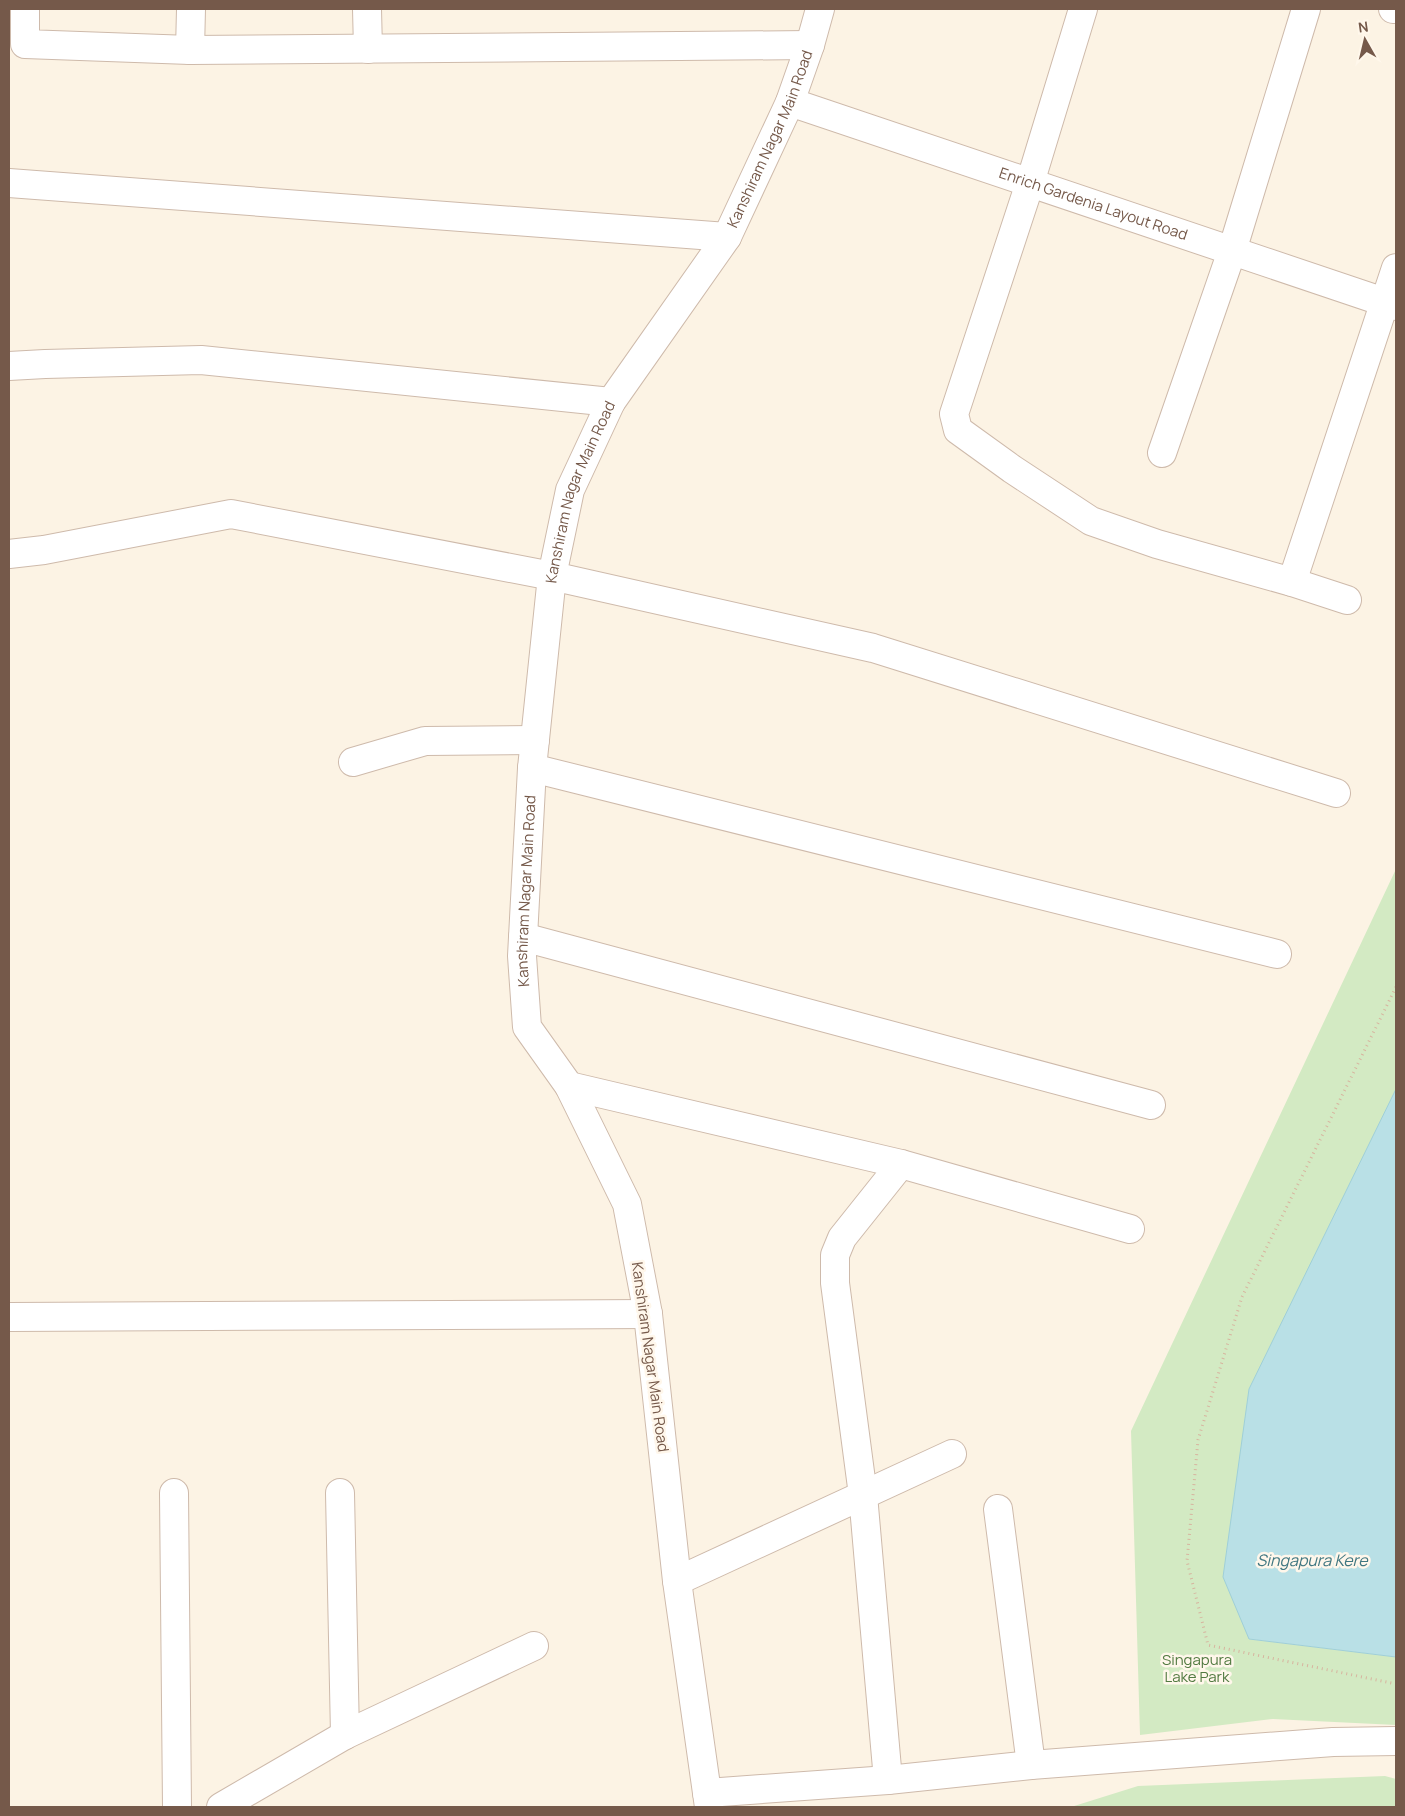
<svg xmlns="http://www.w3.org/2000/svg" width="1405" height="1816" viewBox="0 0 1405 1816" font-family="Manrope,sans-serif">
<rect width="100%" height="100%" fill="#fcf3e4"/>
<g fill="#d3eac3">
<polygon points="1396,869 1396,1089 1349,1189 1249,1639 1396,1657 1396,1725 1273,1719 1140,1735 1131,1431"/>
<polygon points="1385,1776 1396,1779 1396,1807 1071,1807 1138,1786"/>
</g>
<polygon fill="#b9e0e6" stroke="#9fcfd8" points="1396,1089 1396,1657 1249,1639 1223,1577 1249,1389"/>
<g fill="none" stroke-linecap="round" stroke-linejoin="round">
<g stroke="#cebaab" stroke-width="30">
<g id="minor">
<polyline points="25,9 25,44 190,50 810,45"/>
<polyline points="367,9 368,49"/>
<polyline points="1083,9 1030,183 954,414 958,430 1012,469 1091,521 1157,544 1292,582 1347,600"/>
<polyline points="1393,9 1396,9"/>
<polyline points="190,50 191,9"/>
<path id="s1" d="M 790,102 L 1396,306"/>
<polyline points="9,183 727,237"/>
<polyline points="9,366 45,364 201,360 611,402"/>
<polyline points="1162,453 1232,251 1306,9"/>
<polyline points="9,554 44,550 231,514 552,576 873,648 1336,793"/>
<polyline points="1292,582 1396,268"/>
<polyline points="353,762 425,741 535,740"/>
<polyline points="532,768 1277,954"/>
<polyline points="523,937 1151,1105"/>
<polyline points="569,1086 901,1164 1130,1229"/>
<polyline points="9,1317 648,1314"/>
<polyline points="174,1493 177,1807"/>
<polyline points="340,1493 345,1735"/>
<polyline points="998,1509 1031,1765"/>
<polyline points="677,1581 952,1454"/>
<polyline points="888,1780 863,1495 835,1283 835,1255 842,1238 901,1164"/>
<polyline points="707,1793 888,1780 1031,1765 1333,1742 1396,1741"/>
<polyline points="221,1807 345,1735 534,1646"/>
</g>
</g>
<g stroke="#cebaab" stroke-width="30">
<g id="tertiary">
<path id="s2" d="M 709,1807 L 677,1581 L 648,1314 L 627,1204 L 569,1086 L 527,1027 L 522,956 L 532,768 L 552,576 L 570,490 L 611,402 L 727,237 L 790,102 L 810,45 L 820,9"/>
</g>
</g>
<polyline stroke="#d7b49f" stroke-width="3" stroke-dasharray="1 4" stroke-linecap="butt" points="1396,987 1242,1297 1198,1440 1187,1561 1208,1645 1396,1684"/>
<use href="#minor" stroke="#fff" stroke-width="28"/>
<use href="#tertiary" stroke="#fff" stroke-width="28"/>
</g>
<g text-anchor="middle" stroke-width="5" stroke-linejoin="round" paint-order="stroke">
<g font-size="15" fill="#75594a" stroke="#fff7eb">
<text dy="5" stroke="none"><textPath href="#s2" startOffset="1759">Kanshiram Nagar Main Road</textPath></text>
<text dy="5" stroke="none"><textPath href="#s1" startOffset="320">Enrich Gardenia Layout Road</textPath></text>
<text dy="5" stroke="none"><textPath href="#s2" startOffset="1354">Kanshiram Nagar Main Road</textPath></text>
<text dy="5" stroke="none"><textPath href="#s2" startOffset="949">Kanshiram Nagar Main Road</textPath></text>
<text transform="translate(650 1357) rotate(82)" y="5">Kanshiram Nagar Main Road</text>
</g>
<g font-size="15" fill="#537b42" stroke="#fff7eb">
<text x="1197" y="1665">Singapura<tspan x="1197" dy="17">Lake Park</tspan></text>
</g>
<g font-size="16" font-style="italic" fill="#407781" stroke="#fff7eb">
<text x="1312" y="1566">Singapura Kere</text>
</g>
</g>
<rect width="1405" height="1816" fill="none" stroke="#75594a" stroke-width="20"/>
<g transform="translate(1365 40) rotate(352)" stroke="#fff7eb" stroke-width="4" paint-order="stroke">
<path d="M0-4L9 19L0 12L-9 19Z" fill="#75594a"/>
<text y="-8" font-size="14" font-weight="bold" text-anchor="middle" fill="#75594a">N</text>
</g>
</svg>
